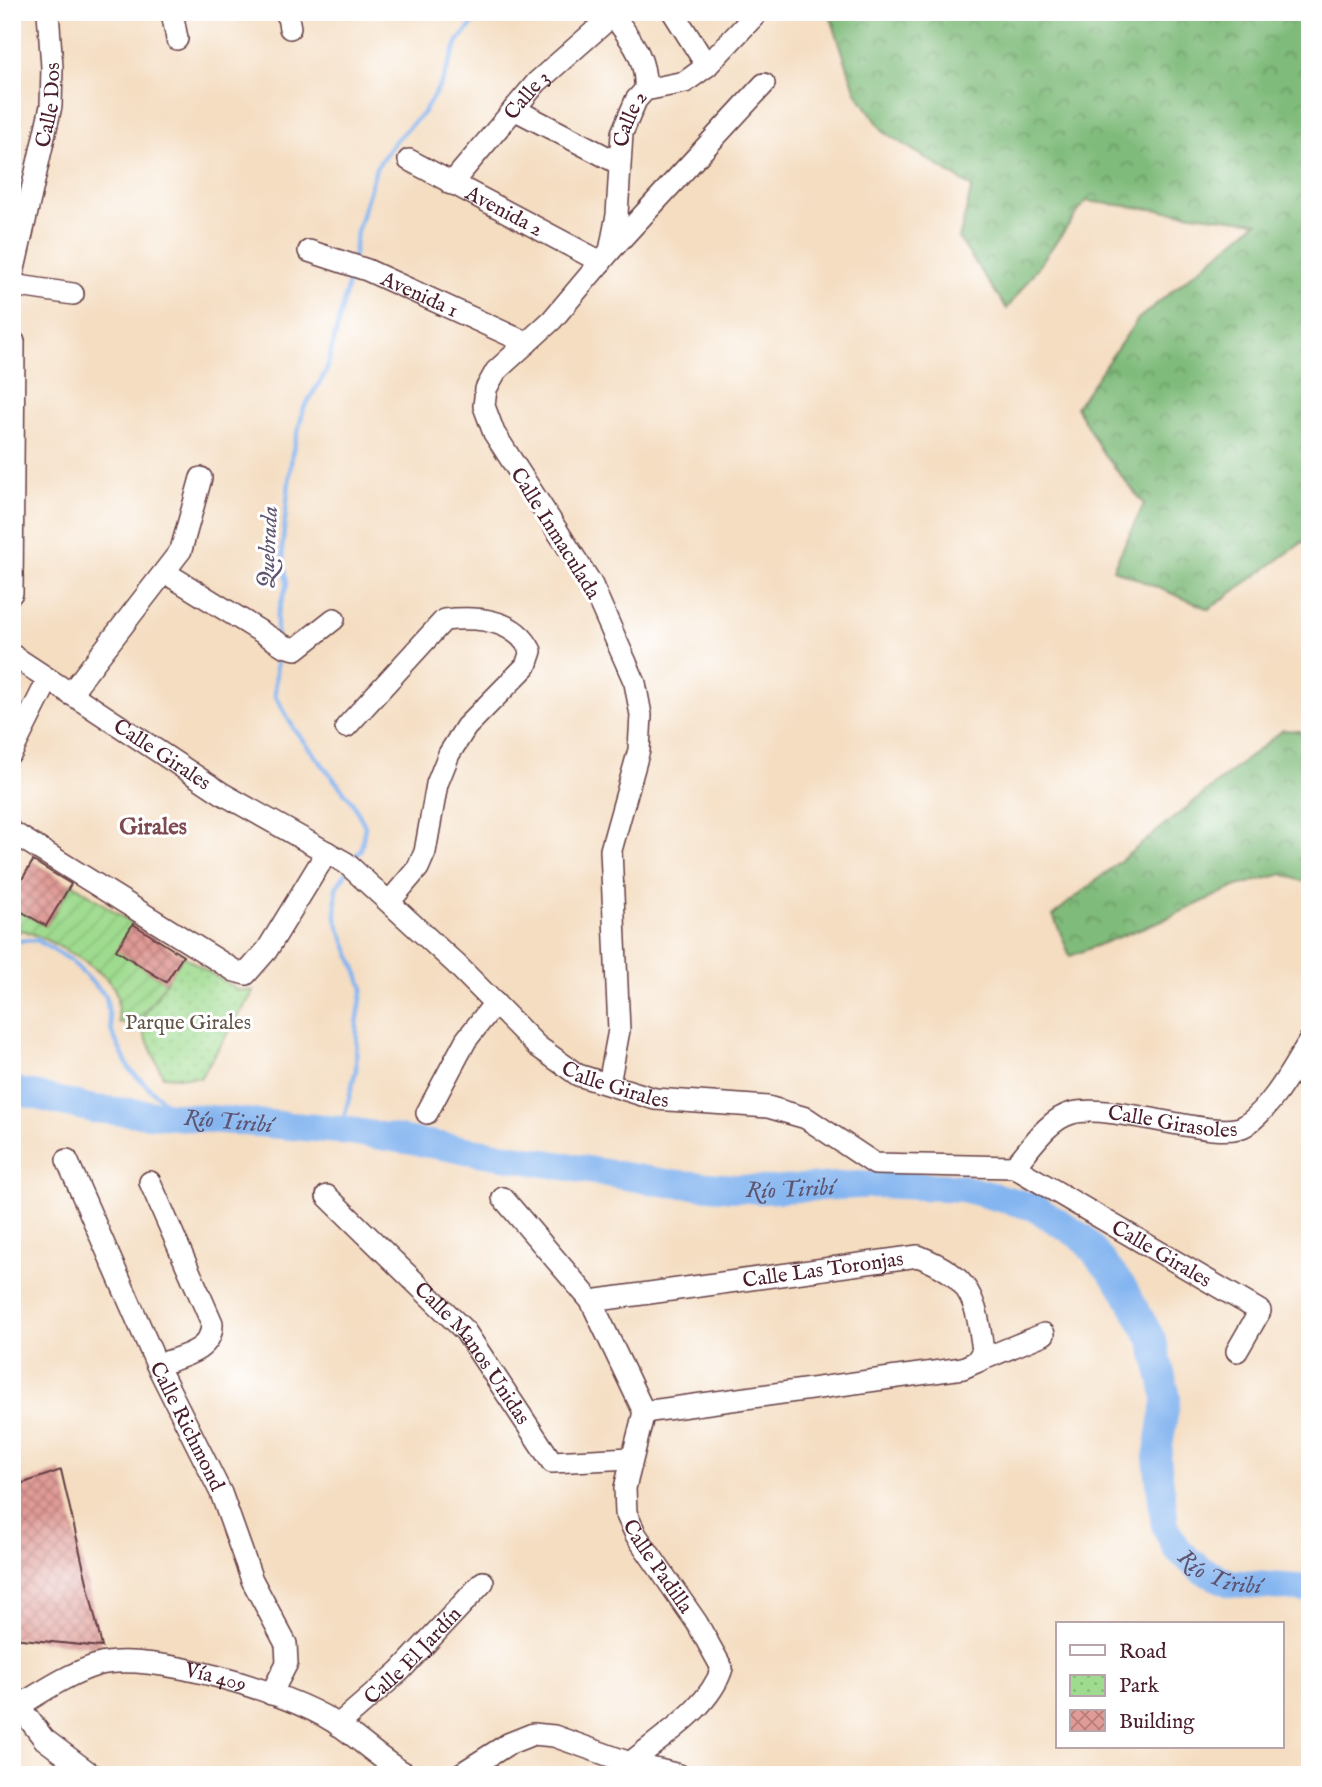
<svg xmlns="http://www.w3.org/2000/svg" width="1322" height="1787" viewBox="0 0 1322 1787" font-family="'IM FELL English',serif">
<defs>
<pattern id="forest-crowns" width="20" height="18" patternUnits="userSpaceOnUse" patternTransform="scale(1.75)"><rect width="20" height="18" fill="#7fbb7a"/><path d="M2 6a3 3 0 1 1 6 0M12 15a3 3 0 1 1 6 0" fill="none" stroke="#6a9764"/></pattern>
<pattern id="park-dots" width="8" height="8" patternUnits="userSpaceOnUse" patternTransform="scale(1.75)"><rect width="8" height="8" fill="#9fdb8f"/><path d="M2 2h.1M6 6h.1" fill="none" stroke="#8abc7c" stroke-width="1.8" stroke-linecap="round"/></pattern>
<pattern id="garden-furrows" width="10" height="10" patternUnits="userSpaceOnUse" patternTransform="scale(1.75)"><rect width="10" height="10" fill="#9fdb8f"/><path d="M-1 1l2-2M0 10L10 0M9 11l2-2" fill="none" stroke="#8abc7c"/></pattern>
<pattern id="building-cross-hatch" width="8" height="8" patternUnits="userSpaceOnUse" patternTransform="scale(1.75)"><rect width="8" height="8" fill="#e09b96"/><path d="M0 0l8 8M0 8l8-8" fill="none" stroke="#b87e7b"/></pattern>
</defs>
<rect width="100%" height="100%" fill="#fff"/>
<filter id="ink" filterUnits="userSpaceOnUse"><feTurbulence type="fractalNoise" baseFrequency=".0143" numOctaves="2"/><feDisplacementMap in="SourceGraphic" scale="14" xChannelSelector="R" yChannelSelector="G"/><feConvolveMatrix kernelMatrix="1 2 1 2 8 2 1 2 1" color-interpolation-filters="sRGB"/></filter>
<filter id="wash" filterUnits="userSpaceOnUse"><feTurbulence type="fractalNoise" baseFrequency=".00686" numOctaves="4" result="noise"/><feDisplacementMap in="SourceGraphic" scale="28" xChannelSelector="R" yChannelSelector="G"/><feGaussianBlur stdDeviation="1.57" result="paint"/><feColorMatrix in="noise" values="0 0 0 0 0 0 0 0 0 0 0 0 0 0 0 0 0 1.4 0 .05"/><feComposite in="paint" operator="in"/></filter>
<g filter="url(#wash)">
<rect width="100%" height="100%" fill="#f4ddc1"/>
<g fill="url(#forest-crowns)" stroke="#646d52" stroke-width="2">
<polygon points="829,12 1310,12 1310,537 1209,609 1113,569 1144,504 1103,453 1076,407 1138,319 1257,222 1086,201 1007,309 959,239 972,187 884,132 856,92"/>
<polygon points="1283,730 1310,732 1310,884 1283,874 1237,886 1165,919 1070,956 1053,915"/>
</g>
<polygon fill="url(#park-dots)" stroke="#747d5d" stroke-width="2" points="183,956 238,990 254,991 200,1078 163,1076 139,1022"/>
<path fill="url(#garden-furrows)" stroke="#747d5d" stroke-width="2" d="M 72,883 L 133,924 L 117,950 L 166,982 L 139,1022 L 119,1023 C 118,1014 119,998 115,990 C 102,966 47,939 23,930 L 12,934 L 12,906 L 46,926 Z"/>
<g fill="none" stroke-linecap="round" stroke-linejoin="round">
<g stroke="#84b5f0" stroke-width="4.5">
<polyline points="353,260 357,232 376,168 394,142 423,113 442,82 458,41 483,12"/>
<polyline points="277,635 277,616 287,584 282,549 292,454 304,408 326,372 351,272"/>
<polyline points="277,651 275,695 294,729 353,803 365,826 361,849 353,862"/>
<polyline points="12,941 37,940 70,960 106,996 112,1033 130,1070 178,1115"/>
<polyline points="341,1130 356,1070 357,1024 363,987 336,919 336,888 346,873"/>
</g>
<path stroke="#84b5f0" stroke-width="28" id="s1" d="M 12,1090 L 93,1109 L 350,1131 L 667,1183 L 763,1190 L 878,1184 L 962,1188 L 1034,1207 L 1083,1238 L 1123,1287 L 1153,1341 L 1167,1397 L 1157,1458 L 1165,1526 L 1176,1548 L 1201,1570 L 1230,1583 L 1310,1589"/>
</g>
<g id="blocks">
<g fill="url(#building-cross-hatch)">
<polygon points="33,861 71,884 46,926 12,906 12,896"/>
<polygon points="133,924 183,956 166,982 116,950"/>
<polygon points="61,1470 102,1647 12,1638 12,1487"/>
</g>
</g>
</g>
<g filter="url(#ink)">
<use href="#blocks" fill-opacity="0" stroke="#643c42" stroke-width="2"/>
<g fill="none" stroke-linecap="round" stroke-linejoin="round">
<g stroke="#643c42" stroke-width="24">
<g id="minor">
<polyline points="172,12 177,39"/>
<polyline points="287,12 290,28"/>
<polyline points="673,12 707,66"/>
<polyline points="514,109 618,163"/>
<path id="s2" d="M 409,160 L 601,262"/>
<path id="s3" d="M 451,184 L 537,82 L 613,15 C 631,40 647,58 645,90"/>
<path id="s4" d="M 309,251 L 367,270 L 527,343"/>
<path id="s5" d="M 610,251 L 617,215 L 622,133 L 636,100 L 645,90 L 685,82 L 707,66 L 758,12"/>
<path id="s6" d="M 12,278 L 51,106 L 52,67 L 48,12"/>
<polyline points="12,285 73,294"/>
<polyline points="166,573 284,646 296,649 334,619"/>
<polyline points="12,593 14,342"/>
<path id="s7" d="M 12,655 L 223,794 L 346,863 L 456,964 L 537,1046 L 578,1075 L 655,1099 L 768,1107 L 806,1118 L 875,1164 L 1014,1167 L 1260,1311 L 1237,1351"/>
<polyline points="70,694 181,550 201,478"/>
<path d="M 346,727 L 444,620 C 478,616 515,619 531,651 L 526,666 L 466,727 L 449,754 L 437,784 L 425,852 L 418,868 L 390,901"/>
<polyline points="12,752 48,680"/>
<polyline points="12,832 235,971 246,974 267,950 327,852"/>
<polyline points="609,1084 619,1030 611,850 639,750 641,715 635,683 591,583 494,433 484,406 486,389 496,371 552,320 610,251 764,84"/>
<polyline points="427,1113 466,1040 495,1003"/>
<path id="s8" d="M 67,1160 L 157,1365 L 221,1493 L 252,1580 L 286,1644 L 287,1663 L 271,1694"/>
<path id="s9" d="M 1014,1167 C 1030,1149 1048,1119 1072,1113 C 1114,1102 1221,1143 1246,1125 C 1274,1105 1292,1069 1310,1040"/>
<path d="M 150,1182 L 212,1323 C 213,1352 180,1357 157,1365"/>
<path id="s10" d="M 327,1196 L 465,1331 L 552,1462 L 631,1458"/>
<path id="s11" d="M 503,1198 L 591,1301 L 644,1412 L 625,1488 L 626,1513 L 636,1535 L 697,1623 L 722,1668 C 710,1708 661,1737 630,1763"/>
<path id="s12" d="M 591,1301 L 918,1256 C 971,1277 976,1298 983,1351 L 976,1362 L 963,1368 L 644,1412"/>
<polyline points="976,1362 1044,1334"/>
<polyline points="19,1706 44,1739 92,1775"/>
<path id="s13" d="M 12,1710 C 39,1694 67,1674 97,1665 C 150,1650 287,1692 334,1722 C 359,1738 381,1761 408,1775"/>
<path id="s14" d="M 338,1725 L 400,1671 L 483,1582"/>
<polyline points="459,1775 508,1744 533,1734 554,1736 630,1763 679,1775"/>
</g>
</g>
<use href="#minor" stroke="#fff" stroke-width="21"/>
</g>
</g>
<g text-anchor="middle" stroke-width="6" stroke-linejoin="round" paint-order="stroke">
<g font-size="21" fill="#4a1f2b" stroke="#fff">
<text dy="7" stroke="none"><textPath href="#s3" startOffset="117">Calle 3</textPath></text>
<text dy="7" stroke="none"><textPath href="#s6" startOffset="177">Calle Dos</textPath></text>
<text dy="7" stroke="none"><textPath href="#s5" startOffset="135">Calle 2</textPath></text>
<text dy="7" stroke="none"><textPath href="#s2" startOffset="108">Avenida 2</textPath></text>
<text dy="7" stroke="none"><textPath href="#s4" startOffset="119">Avenida 1</textPath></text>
<text transform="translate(556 533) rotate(58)" y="7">Calle Inmaculada</text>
<text dy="7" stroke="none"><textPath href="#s7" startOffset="180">Calle Girales</textPath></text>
<text dy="7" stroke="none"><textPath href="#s7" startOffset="747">Calle Girales</textPath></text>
<text dy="7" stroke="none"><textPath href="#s9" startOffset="182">Calle Girasoles</textPath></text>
<text dy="7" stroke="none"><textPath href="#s7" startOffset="1335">Calle Girales</textPath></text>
<text dy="7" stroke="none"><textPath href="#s12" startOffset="234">Calle Las Toronjas</textPath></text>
<text dy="7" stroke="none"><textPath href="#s10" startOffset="215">Calle Manos Unidas</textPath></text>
<text dy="7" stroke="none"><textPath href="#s8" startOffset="292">Calle Richmond</textPath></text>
<text dy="7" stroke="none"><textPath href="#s11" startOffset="424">Calle Padilla</textPath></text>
<text dy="7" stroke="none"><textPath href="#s14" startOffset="102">Calle El Jardín</textPath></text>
<text dy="7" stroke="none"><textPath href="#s13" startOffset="217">Vía 409</textPath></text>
</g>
<g font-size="21" fill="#645749" stroke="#fff">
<text x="188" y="1029">Parque Girales</text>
</g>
<g font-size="23" font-style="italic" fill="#5e5470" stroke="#fff">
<text transform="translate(267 547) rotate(-87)" y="8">Quebrada</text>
<text dy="8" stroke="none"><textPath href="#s1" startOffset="219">Río Tiribí</textPath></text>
<text dy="8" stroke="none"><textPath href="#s1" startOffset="786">Río Tiribí</textPath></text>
<text dy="8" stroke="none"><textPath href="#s1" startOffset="1480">Río Tiribí</textPath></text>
</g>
<g font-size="23" font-weight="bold" fill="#7e4a50" stroke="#fff">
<text x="153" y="834">Girales</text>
</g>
</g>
<rect width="1322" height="1787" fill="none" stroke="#fff" stroke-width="42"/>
<rect x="1056" y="1622" width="228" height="126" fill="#ffffff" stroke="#b7a5aa" stroke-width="2"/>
<rect x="1070" y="1645" width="35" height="10" fill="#ffffff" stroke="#b7a5aa" stroke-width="2"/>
<text x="1119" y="1658" font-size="21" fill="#4a1f2b">Road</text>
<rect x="1070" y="1675" width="35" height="21" fill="url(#park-dots)" stroke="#b7a5aa" stroke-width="2"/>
<text x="1119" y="1692" font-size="21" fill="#4a1f2b">Park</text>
<rect x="1070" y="1710" width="35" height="21" fill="url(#building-cross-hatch)" stroke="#b7a5aa" stroke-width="2"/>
<text x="1119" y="1728" font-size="21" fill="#4a1f2b">Building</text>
</svg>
